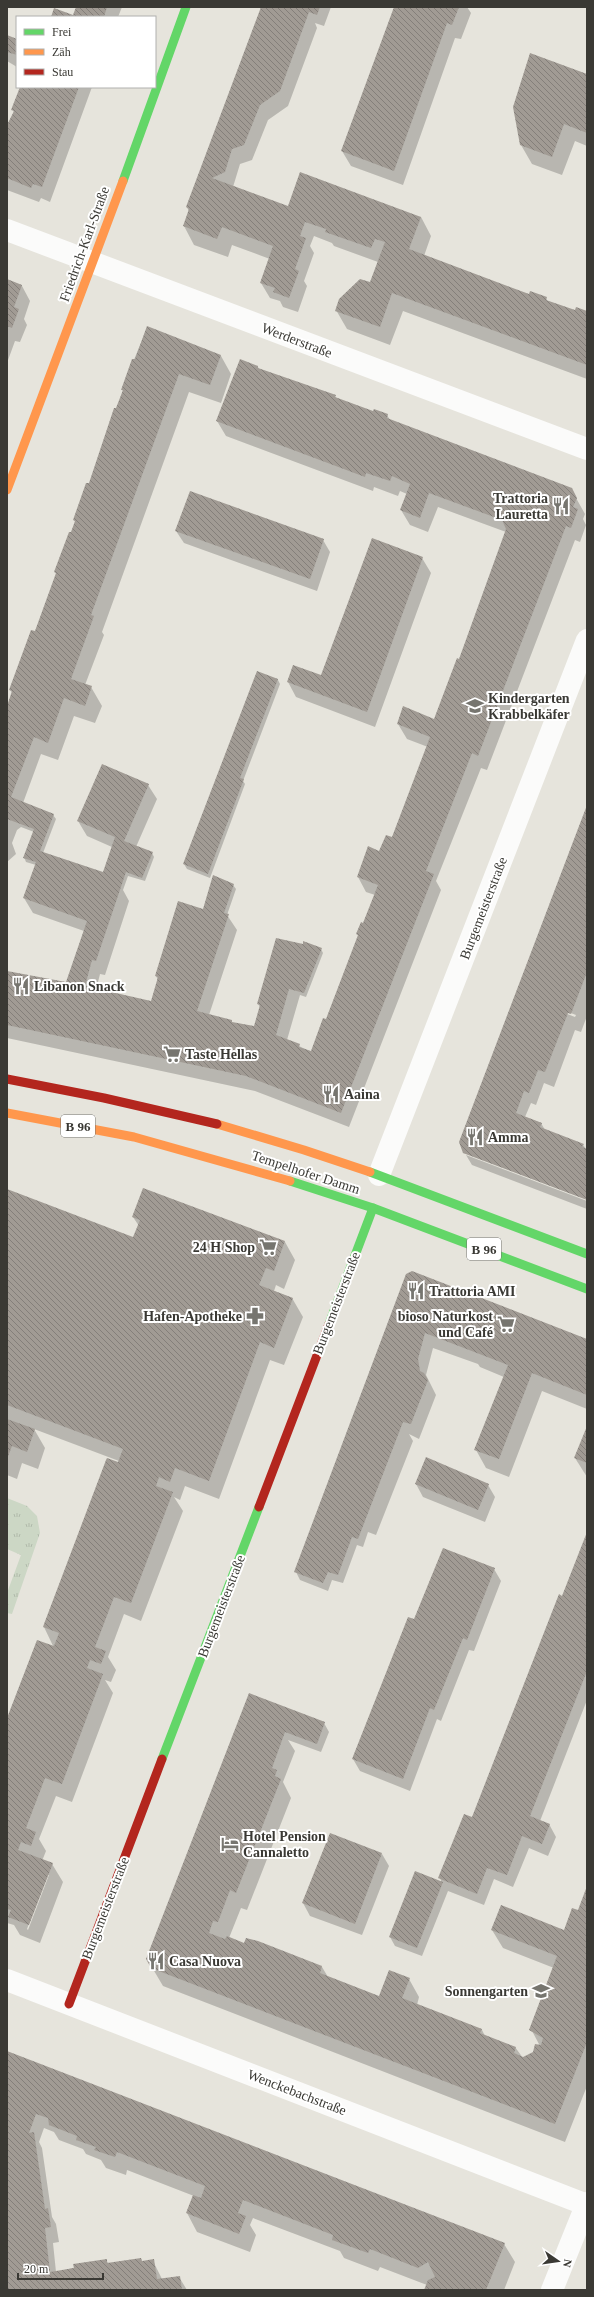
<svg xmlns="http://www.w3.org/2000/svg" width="594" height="2297" viewBox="0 0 594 2297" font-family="Georgia,serif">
<defs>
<pattern id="grass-tufts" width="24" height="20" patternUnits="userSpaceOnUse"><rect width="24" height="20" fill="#ccd7c5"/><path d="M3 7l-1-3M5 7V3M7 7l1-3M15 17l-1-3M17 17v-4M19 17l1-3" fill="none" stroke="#b0b9aa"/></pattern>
<pattern id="building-back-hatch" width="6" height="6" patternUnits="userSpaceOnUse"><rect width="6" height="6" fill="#a19b94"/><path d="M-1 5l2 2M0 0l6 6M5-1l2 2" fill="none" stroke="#847f7a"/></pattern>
</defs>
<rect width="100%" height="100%" fill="#e6e4dc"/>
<polygon fill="url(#grass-tufts)" points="7,1498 27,1506 37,1516 40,1533 12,1614 7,1613 7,1593 21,1555 7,1549"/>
<g fill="#0003" fill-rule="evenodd">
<polygon points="77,7 122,7 118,17 52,17 74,17"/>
<polygon points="262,7 331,7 324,26 315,23 317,28 288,106 268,120 252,160 240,164 233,187 289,207 421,217 431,236 424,256 530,295 546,298 548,302 575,311 587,312 587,379 403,311 390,345 347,329 336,310 370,284 378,262 334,246 332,243 314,236 310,246 314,253 304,281 307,286 298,312 283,307 280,301 270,298 261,283 270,259 232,245 228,257 194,245 184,226 189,212 187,207"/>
<polygon points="396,7 467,7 471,13 461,39 455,38 403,185 351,166 342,151"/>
<polygon points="7,37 17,40 17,67 7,61"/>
<polygon points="587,75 587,146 575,141 562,175 532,164 521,145"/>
<polygon points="21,87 92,87 50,202 41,198 39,202 7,190 7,125 14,113 13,110"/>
<polygon points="7,281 22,286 30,301 24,319 27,325 20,342 15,341 7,363"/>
<polygon points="147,328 221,356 231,374 221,403 189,392 102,632 104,635 85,685 91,687 102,706 95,723 74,716 58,760 41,754 23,803 53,815 56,819 43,853 103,875 112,847 87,836 78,821 148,785 157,799 136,847 152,853 154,857 145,881 128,876 123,890 129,901 105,975 100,974 96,990 152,1003 158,980 156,976 203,910 233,885 236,889 227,915 237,930 209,1015 233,1024 255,1027 260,1007 258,1004 321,949 323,953 306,997 300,995 287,1040 311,1052 326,1021 359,937 357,934 364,924 375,895 366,892 358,877 392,838 428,747 407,739 398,724 434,720 460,660 506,532 438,507 428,532 410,525 401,510 407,494 400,491 398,496 374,487 373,491 226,436 217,421 258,367 259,369 335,396 337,399 374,413 387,415 390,420 571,489 585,514 583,519 586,525 580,542 575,540 487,770 481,768 436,881 441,890 349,1127 255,1091 7,1038 7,972 67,983 84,931 33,913 24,898 36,865 26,862 24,857 34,832 21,827 17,830 12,843 16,854 7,862 7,709 13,694 10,690 35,632 57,575 55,572 76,523 74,520 90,484 123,392 122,389"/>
<polygon points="176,531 323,540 330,552 317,591 184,543"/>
<polygon points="422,558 431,573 375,727 296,697 288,682 322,676"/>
<polygon points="258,672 278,680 280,684 243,781 245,784 210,878 187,869 184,864"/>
<path d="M 587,807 L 587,1016 L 581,1032 L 575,1030 L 554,1087 L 544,1083 L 536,1105 L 531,1103 L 525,1117 L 541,1123 L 545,1130 L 583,1145 L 587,1150 L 587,1199 L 465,1153 L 465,1154 L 460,1142 ZM 531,998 L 576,1015 L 575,1017 L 531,1000 Z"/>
<polygon points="466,1155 587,1201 587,1209 472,1165"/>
<path d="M 144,1189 L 285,1242 L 295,1260 L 284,1289 L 276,1285 L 274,1291 L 292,1298 L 303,1317 L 284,1365 L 270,1360 L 219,1499 L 185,1486 L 180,1500 L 174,1497 L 183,1511 L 141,1621 L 124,1614 L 108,1657 L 116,1670 L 111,1682 L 105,1680 L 113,1693 L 72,1802 L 56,1796 L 39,1839 L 46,1851 L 42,1861 L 52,1864 L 63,1882 L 40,1943 L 20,1935 L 14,1925 L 7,1923 L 7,1720 L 54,1648 L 44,1627 L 119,1461 L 34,1429 L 45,1448 L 38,1469 L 22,1463 L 17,1479 L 7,1475 L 7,1191 L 134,1239 L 139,1226 L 133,1217 ZM 47,1875 L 49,1875 L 28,1930 L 27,1929 Z"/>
<polygon points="407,1274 587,1340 587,1409 542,1391 509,1477 486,1468 476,1450 504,1377 480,1367 478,1364 433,1348 426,1375 436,1395 419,1439 409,1434 413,1441 376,1535 368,1532 363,1547 357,1545 343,1583 332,1580 328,1591 300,1580 296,1572"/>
<polygon points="587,1428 587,1477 575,1458"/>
<polygon points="426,1459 488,1485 495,1497 485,1522 423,1497 416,1484"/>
<polygon points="587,1535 587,1700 540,1821 549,1824 556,1837 548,1856 529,1848 513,1887 494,1879 484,1905 448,1891 422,1956 395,1946 390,1937 442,1883 440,1878 473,1818"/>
<polygon points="494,1569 501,1581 474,1651 469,1650 441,1721 437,1719 410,1791 360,1771 353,1759 415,1621"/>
<polygon points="250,1694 324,1723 329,1732 321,1752 288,1740 295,1751 283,1782 291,1798 247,1910 241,1908 229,1938 245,1944 258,1942 322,1967 328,1977 380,1997 409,1979 419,1997 417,2005 482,2030 485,2036 515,2047 523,2058 534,2053 540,2046 531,2029 554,1968 503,1948 492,1930 565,1931 578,1912 587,1888 587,2086 565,2142 163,1986 147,1959"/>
<polygon points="382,1854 389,1866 362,1935 310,1916 303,1903"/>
<polygon points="7,2052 504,2244 515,2262 504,2290 425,2290 427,2285 380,2267 378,2271 344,2258 340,2251 253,2218 250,2225 256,2235 250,2252 197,2232 187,2213 194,2196 127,2170 126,2175 106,2168 101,2160 86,2154 83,2149 59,2140 54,2132 44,2128 39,2142 42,2148 52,2217 56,2224 59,2242 53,2243 56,2272 106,2260 109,2264 153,2261 162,2279 179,2277 187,2290 8,2290"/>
</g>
<g fill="url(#building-back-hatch)">
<polygon points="76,7 107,7 104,17 51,17 54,8 73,15"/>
<polygon points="261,7 320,7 317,15 309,12 280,91 260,105 244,145 232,149 225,172 212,178 288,206 300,172 421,217 409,249 529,294 530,291 547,297 546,300 575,310 576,307 587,311 587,365 392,293 380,327 335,311 339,299 360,279 370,282 385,242 375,239 371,248 325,232 326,229 305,222 300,236 306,238 295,269 299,271 289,298 273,292 275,288 260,283 273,246 222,227 217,239 183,226 189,209 186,207"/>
<polygon points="394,7 459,7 452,25 447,23 394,171 341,151"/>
<polygon points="7,35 17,39 17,55 7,52"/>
<polygon points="530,53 587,74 587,133 564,124 552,157 520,145 513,107"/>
<polygon points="20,87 79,87 42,187 33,184 31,188 7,178 7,125 14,111 11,110"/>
<polygon points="7,279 22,285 14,307 19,309 12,328 7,326"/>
<polygon points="147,326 221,355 210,385 179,374 91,615 94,616 71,679 92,686 85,706 64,698 48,743 34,737 11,797 54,814 40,851 103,872 115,837 77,821 102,764 149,784 124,841 153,852 142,878 126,872 96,961 92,960 85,986 151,1001 158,977 155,976 178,901 203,909 213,875 234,884 224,913 229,914 197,1011 232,1020 232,1022 254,1026 260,1005 257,1004 276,938 303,944 303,941 322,948 304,993 289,989 276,1035 300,1044 299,1047 311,1051 323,1018 326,1019 358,935 356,934 361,922 363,923 378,885 357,877 368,846 379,851 386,835 392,837 430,737 397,724 403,706 434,719 457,658 459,659 506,529 502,520 429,493 420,518 400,510 410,484 392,476 390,481 366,473 365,477 216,421 240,359 258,366 258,368 336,395 335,397 373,411 374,409 388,414 387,418 572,488 577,498 573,507 578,509 571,528 566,526 478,756 472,753 426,871 434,874 341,1113 246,1076 7,1025 7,971 66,982 87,921 23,898 36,862 23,858 34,829 7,819 7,706 12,691 9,690 31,630 35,631 56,573 54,572 69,532 71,532 75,521 73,520 86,483 89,483 114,408 116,408 123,390 121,390 132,359 135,359"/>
<polygon points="190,491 324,539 310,579 175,531"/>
<polygon points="372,538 423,557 367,712 287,682 293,665 321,675"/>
<polygon points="257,671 278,679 240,778 244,779 208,874 183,864"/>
<polygon points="587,805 587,972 571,1014 568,1013 545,1072 538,1070 529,1093 524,1091 516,1113 542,1123 540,1127 584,1144 582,1147 587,1149 587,1200 463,1153 459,1142"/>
<polygon points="143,1188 285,1241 274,1271 266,1268 259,1285 293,1298 274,1348 260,1342 209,1481 175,1468 170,1482 159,1477 156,1486 173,1492 131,1603 114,1597 95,1647 106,1651 101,1664 90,1660 87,1668 103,1674 62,1784 45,1778 26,1828 36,1832 31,1846 21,1842 18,1850 53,1863 29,1925 8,1917 11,1910 7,1909 7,1718 37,1640 54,1646 59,1633 43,1627 44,1624 106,1460 107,1458 118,1462 123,1449 7,1405 7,1189 133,1237 140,1220 132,1217"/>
<polygon points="412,1271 587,1339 587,1395 532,1373 499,1459 474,1450 508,1365 425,1333 418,1359 420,1371 424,1373 428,1380 411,1424 403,1422 358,1539 352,1537 338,1575 328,1572 323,1583 294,1572 406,1274"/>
<polygon points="7,1419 35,1429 27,1452 12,1446 7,1459"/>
<polygon points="587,1426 587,1463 574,1458"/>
<polygon points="426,1457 489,1484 478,1510 415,1484"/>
<polygon points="587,1532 587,1671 530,1816 550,1824 542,1844 522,1836 507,1875 487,1868 477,1894 438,1878 464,1814 472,1817 559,1594 562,1596"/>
<polygon points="443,1548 495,1568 467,1640 463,1638 434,1710 430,1708 403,1779 352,1759 408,1617 414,1619"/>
<polygon points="249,1693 325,1722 317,1744 285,1732 272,1768 277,1770 275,1776 281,1779 236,1893 230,1890 218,1922 213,1921 209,1933 225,1939 227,1936 244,1943 246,1938 258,1941 322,1966 320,1973 379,1996 389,1970 410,1978 402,1998 482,2029 480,2033 516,2047 514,2053 523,2057 533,2052 535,2044 541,2045 543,2038 529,2030 557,1956 491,1930 501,1905 564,1930 572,1908 578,1910 587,1886 587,2042 555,2124 151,1968 146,1959"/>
<polygon points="330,1833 382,1853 355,1924 302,1903"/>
<polygon points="415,1871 443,1882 417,1948 389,1937"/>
<polygon points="7,2051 505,2243 486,2290 424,2290 428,2280 435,2277 428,2262 418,2268 370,2249 368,2253 332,2240 333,2235 243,2200 238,2213 246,2216 239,2234 186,2213 193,2195 201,2198 205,2186 117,2152 115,2157 94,2150 96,2147 76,2140 77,2136 49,2125 48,2118 36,2114 29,2133 34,2132 45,2209 48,2208 51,2227 45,2228 50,2272 74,2268 73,2264 107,2259 107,2263 141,2258 142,2261 154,2259 157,2279 180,2276 182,2290 7,2290"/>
</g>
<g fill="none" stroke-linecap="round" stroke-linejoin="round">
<g stroke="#fbfbfa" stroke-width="22">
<polyline points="7,230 587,449"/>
<polyline points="379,1175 587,640"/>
<polyline points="7,1980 587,2205"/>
<polyline points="552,2290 587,2203"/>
</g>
<g stroke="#63d668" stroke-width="9">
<polyline points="123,181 186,7"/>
<polyline points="370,1172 587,1254"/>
<polyline points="290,1181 373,1208 587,1289"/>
<polyline points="329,1324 373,1208"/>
<polyline points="162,1759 259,1507"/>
</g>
<g stroke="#ff974d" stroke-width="9">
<polyline points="7,490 123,181"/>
<polyline points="7,1113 134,1137 290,1181"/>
<polyline points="217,1124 304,1150 370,1172"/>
</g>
<g stroke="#b3261e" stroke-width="9">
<polyline points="7,1079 104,1098 217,1124"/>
<polyline points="259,1507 329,1324"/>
<polyline points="69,2004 162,1759"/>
</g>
</g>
<defs>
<g id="restaurant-bare" transform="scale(1.38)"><path d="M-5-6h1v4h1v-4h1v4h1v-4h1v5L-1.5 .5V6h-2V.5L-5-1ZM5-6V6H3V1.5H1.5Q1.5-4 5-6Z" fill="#76756f" stroke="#fff" stroke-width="2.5" paint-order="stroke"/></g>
<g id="school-bare" transform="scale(1.38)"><path d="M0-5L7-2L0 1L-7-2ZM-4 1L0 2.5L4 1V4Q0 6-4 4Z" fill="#76756f" stroke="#fff" stroke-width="2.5" paint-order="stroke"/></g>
<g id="supermarket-bare" transform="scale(1.38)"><path d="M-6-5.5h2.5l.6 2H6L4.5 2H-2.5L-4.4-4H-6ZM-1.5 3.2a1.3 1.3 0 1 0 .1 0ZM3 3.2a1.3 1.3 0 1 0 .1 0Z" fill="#76756f" stroke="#fff" stroke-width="2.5" paint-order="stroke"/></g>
<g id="pharmacy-bare" transform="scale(1.38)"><path d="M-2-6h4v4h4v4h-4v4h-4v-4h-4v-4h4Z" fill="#76756f" stroke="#fff" stroke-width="2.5" paint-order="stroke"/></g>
<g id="hotel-bare" transform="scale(1.38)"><path d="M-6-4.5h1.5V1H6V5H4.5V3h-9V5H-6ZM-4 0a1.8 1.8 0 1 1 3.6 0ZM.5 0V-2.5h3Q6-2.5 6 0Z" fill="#76756f" stroke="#fff" stroke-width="2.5" paint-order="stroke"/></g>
</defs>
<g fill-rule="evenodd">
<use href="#restaurant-bare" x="561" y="506"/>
<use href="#school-bare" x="475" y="706"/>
<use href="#restaurant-bare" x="21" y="986"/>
<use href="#supermarket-bare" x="172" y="1054"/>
<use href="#restaurant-bare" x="331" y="1094"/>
<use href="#restaurant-bare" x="475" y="1137"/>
<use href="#supermarket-bare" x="268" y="1247"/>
<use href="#restaurant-bare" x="416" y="1291"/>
<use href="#pharmacy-bare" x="255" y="1316"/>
<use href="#supermarket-bare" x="506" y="1324"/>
<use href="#hotel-bare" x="230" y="1844"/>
<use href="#restaurant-bare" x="156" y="1961"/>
<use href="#school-bare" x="541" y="1991"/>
</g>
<g text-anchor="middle" stroke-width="4" stroke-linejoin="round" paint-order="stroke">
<g fill="#fff" stroke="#757471" stroke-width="1">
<rect x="61" y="1115" width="34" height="22" rx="3"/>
<rect x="467" y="1238" width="34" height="22" rx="3"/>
</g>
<g font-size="13" font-weight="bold" fill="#3a3934">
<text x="78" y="1131">B 96</text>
<text x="484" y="1254">B 96</text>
</g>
<g font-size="14" fill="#3a3934" stroke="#fff">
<text transform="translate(84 244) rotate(-70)" y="5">Friedrich-Karl-Straße</text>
<text transform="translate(297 340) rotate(21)" y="5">Werderstraße</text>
<text transform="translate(483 908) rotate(-69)" y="5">Burgemeisterstraße</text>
<text transform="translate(306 1172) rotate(18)" y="5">Tempelhofer Damm</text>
<text transform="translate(336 1303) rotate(-69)" y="5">Burgemeisterstraße</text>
<text transform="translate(221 1606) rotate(-69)" y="5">Burgemeisterstraße</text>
<text transform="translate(105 1908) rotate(-69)" y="5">Burgemeisterstraße</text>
<text transform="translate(297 2092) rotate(21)" y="5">Wenckebachstraße</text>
</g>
<g font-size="14" font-weight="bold" fill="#3a3934" stroke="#fff" text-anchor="start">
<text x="548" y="503" text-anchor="end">Trattoria<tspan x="548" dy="16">Lauretta</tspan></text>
<text x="488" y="703">Kindergarten<tspan x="488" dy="16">Krabbelkäfer</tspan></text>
<text x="34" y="991">Libanon Snack</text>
<text x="185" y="1059">Taste Hellas</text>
<text x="344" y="1099">Aaina</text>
<text x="488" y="1142">Amma</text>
<text x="255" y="1252" text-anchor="end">24 H Shop</text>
<text x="429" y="1296">Trattoria AMI</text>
<text x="242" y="1321" text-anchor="end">Hafen-Apotheke</text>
<text x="493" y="1321" text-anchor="end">bioso Naturkost<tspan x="493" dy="16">und Café</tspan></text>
<text x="243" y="1841">Hotel Pension<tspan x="243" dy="16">Cannaletto</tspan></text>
<text x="169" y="1966">Casa Nuova</text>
<text x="528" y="1996" text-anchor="end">Sonnengarten</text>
</g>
</g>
<rect width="594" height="2297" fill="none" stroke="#3a3934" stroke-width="16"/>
<rect x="16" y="16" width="140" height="72" fill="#ffffff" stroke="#b0b0ae"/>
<rect x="24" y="29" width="20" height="6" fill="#63d668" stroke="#b0b0ae"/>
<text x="52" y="36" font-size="12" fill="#3a3934">Frei</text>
<rect x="24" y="49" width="20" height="6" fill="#ff974d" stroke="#b0b0ae"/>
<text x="52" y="56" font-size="12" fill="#3a3934">Zäh</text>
<rect x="24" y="69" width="20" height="6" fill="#b3261e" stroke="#b0b0ae"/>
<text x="52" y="76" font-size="12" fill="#3a3934">Stau</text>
<g transform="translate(558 2261) rotate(103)" stroke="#ffffff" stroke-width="3" paint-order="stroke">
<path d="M0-3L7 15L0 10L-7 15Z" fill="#3a3934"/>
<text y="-6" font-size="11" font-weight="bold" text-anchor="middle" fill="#3a3934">N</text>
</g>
<path d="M18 2273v6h85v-6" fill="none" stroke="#3a3934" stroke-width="2"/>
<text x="24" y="2273" font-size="12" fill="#3a3934" stroke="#ffffff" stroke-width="3" paint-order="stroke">20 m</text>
</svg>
